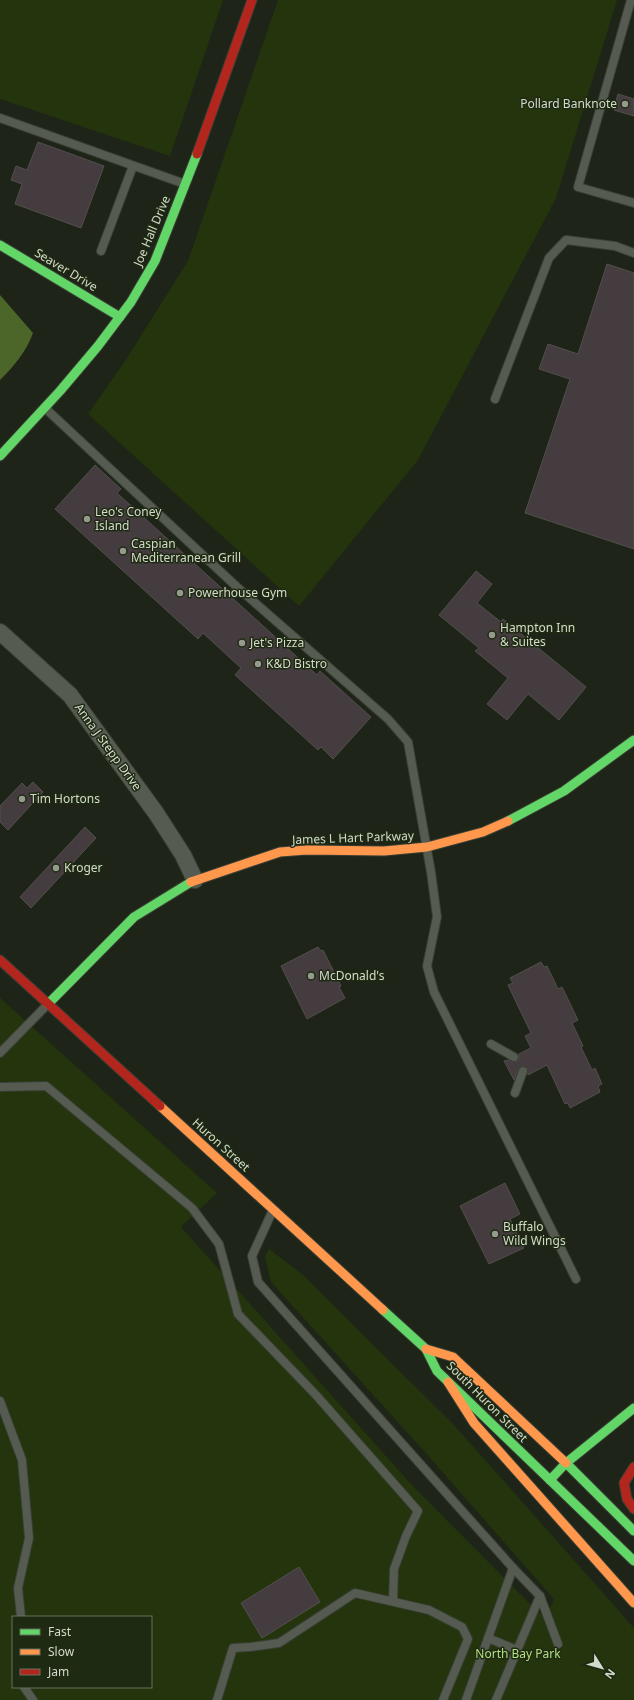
<svg xmlns="http://www.w3.org/2000/svg" width="634" height="1700" viewBox="0 0 634 1700" font-family="'Noto Sans',sans-serif">
<rect width="100%" height="100%" fill="#1e2418"/>
<g fill="#24340d" fill-rule="evenodd">
<polygon points="0,0 223,0 170,156 0,99"/>
<polygon points="278,0 617,0 556,198 418,460 299,606 88,414 125,361 188,261"/>
<path d="M 0,998 L 217,1193 L 181,1227 L 410,1483 L 531,1605 L 546,1618 L 554,1599 L 424,1451 L 271,1282 L 265,1257 L 269,1249 L 303,1275 L 455,1426 L 634,1628 L 634,1700 L 0,1700 ZM 13,1617 L 151,1617 L 151,1687 L 13,1687 Z"/>
</g>
<path fill="#4b6628" d="M 0,295 L 33,333 C 26,352 14,366 0,380 Z"/>
<g fill="#443c3e" stroke="#524f4d">
<polygon points="618,94 634,99 634,116 614,110"/>
<polygon points="38,142 104,166 81,228 15,204 22,184 11,180 16,166 27,170"/>
<polygon points="607,264 634,273 634,549 525,513 570,379 539,369 548,344 578,354"/>
<polygon points="95,465 121,489 117,493 317,675 320,671 371,717 333,759 321,747 318,750 235,675 241,668 203,633 198,639 55,509"/>
<polygon points="476,571 492,584 477,603 501,622 503,619 586,687 559,720 528,694 507,720 487,704 508,678 475,651 479,648 439,615"/>
<polygon points="33,782 43,792 8,830 0,822 0,806 22,783 27,788"/>
<polygon points="85,827 96,838 31,908 20,897"/>
<polygon points="318,947 321,951 323,950 341,986 339,987 345,998 307,1019 281,966"/>
<polygon points="541,962 544,967 547,966 558,989 562,987 578,1020 572,1023 583,1046 581,1047 592,1070 595,1068 602,1084 598,1086 600,1092 570,1108 568,1103 565,1104 547,1065 528,1075 527,1068 522,1066 518,1069 514,1080 504,1061 508,1060 516,1062 519,1059 519,1054 531,1048 525,1036 531,1033 508,985 513,983 510,978"/>
<polygon points="505,1183 520,1214 510,1219 524,1248 489,1264 460,1206"/>
<polygon points="299,1567 320,1602 262,1638 241,1603"/>
</g>
<g fill="none" stroke-linecap="round" stroke-linejoin="round">
<g stroke="#393e34" stroke-width="10">
<g id="lane">
<polyline points="631,0 578,187 634,203"/>
<polyline points="0,118 185,184"/>
<polyline points="101,251 133,166"/>
<polyline points="495,399 549,258 566,240 615,246 634,253"/>
<polyline points="46,409 237,587 388,719 408,742 431,872 437,917 427,966 434,992 576,1279"/>
<polyline points="491,1044 514,1057"/>
<polyline points="0,1053 47,1005"/>
<polyline points="0,1087 46,1086 192,1208 219,1244 238,1314 316,1395 418,1511 406,1536 394,1569 393,1601"/>
<polyline points="515,1093 523,1071"/>
<polyline points="272,1212 252,1256 258,1282 513,1568 540,1596 558,1644"/>
<polyline points="0,1401 22,1460 29,1538 18,1588 21,1617"/>
<polyline points="488,1638 517,1650"/>
<polyline points="24,1687 33,1700"/>
<polyline points="217,1700 233,1648 250,1647 279,1643 355,1593 429,1610 462,1627 468,1639 443,1700"/>
<polyline points="466,1700 513,1568"/>
<polyline points="496,1700 540,1596"/>
</g>
</g>
<g stroke="#393e34" stroke-width="18">
<polyline id="street" points="0,632 70,695 156,813 183,855 195,880"/>
</g>
<g stroke="#393e34" stroke-width="11">
<g id="fast">
<polyline points="0,245 120,317"/>
<polyline points="0,456 60,391 98,346 131,302 155,261 197,154"/>
<polyline points="508,821 564,791 634,740"/>
<polyline points="48,1004 134,917 191,882"/>
<polyline points="383,1310 426,1349 437,1371 550,1480"/>
<polyline points="566,1463 634,1531"/>
<polyline points="550,1480 634,1561"/>
<polyline points="550,1480 566,1463 634,1408"/>
</g>
</g>
<g stroke="#393e34" stroke-width="11">
<g id="slow">
<polyline points="191,882 280,852 307,850 384,851 427,847 483,832 508,821"/>
<polyline points="160,1106 383,1310"/>
<polyline points="426,1349 453,1357 566,1463"/>
<polyline points="448,1382 474,1423 634,1603"/>
</g>
</g>
<g stroke="#393e34" stroke-width="11">
<g id="jam">
<polyline points="197,154 252,0"/>
<polyline points="0,960 160,1106"/>
<polyline points="634,1467 624,1483 627,1499 634,1509"/>
</g>
</g>
<use href="#lane" stroke="#555b50" stroke-width="8"/>
<use href="#street" stroke="#555b50" stroke-width="16"/>
<use href="#fast" stroke="#63d668" stroke-width="9"/>
<use href="#slow" stroke="#ff974d" stroke-width="9"/>
<use href="#jam" stroke="#b3261e" stroke-width="9"/>
</g>
<g fill="#949b8d" stroke="#1f2a12" stroke-width="1.5">
<circle cx="625" cy="104" r="4"/>
<circle cx="87" cy="519" r="4"/>
<circle cx="123" cy="551" r="4"/>
<circle cx="180" cy="593" r="4"/>
<circle cx="492" cy="635" r="4"/>
<circle cx="242" cy="643" r="4"/>
<circle cx="258" cy="664" r="4"/>
<circle cx="22" cy="799" r="4"/>
<circle cx="56" cy="868" r="4"/>
<circle cx="311" cy="976" r="4"/>
<circle cx="495" cy="1234" r="4"/>
</g>
<g text-anchor="middle" stroke-width="3" stroke-linejoin="round" paint-order="stroke">
<g font-size="12" fill="#d3dbcc" stroke="#1f2a12" text-anchor="start">
<text x="617" y="108" text-anchor="end">Pollard Banknote</text>
<text x="95" y="516">Leo's Coney<tspan x="95" dy="14">Island</tspan></text>
<text x="131" y="548">Caspian<tspan x="131" dy="14">Mediterranean Grill</tspan></text>
<text x="188" y="597">Powerhouse Gym</text>
<text x="500" y="632">Hampton Inn<tspan x="500" dy="14">&amp; Suites</tspan></text>
<text x="250" y="647">Jet's Pizza</text>
<text x="266" y="668">K&amp;D Bistro</text>
<text x="30" y="803">Tim Hortons</text>
<text x="64" y="872">Kroger</text>
<text x="319" y="980">McDonald's</text>
<text x="503" y="1231">Buffalo<tspan x="503" dy="14">Wild Wings</tspan></text>
</g>
<g font-size="12" fill="#d3dbcc" stroke="#1f2a12">
<text transform="translate(152 231) rotate(-67)" y="4">Joe Hall Drive</text>
<text transform="translate(66 270) rotate(31)" y="4">Seaver Drive</text>
<text transform="translate(108 747) rotate(54)" y="4">Anna J Stepp Drive</text>
<text transform="translate(353 838) rotate(-2)" y="4">James L Hart Parkway</text>
<text transform="translate(221 1145) rotate(42)" y="4">Huron Street</text>
<text transform="translate(487 1402) rotate(45)" y="4">South Huron Street</text>
</g>
<g font-size="12" fill="#b4df82" stroke="#1f2a12">
<text x="518" y="1658">North Bay Park</text>
</g>
</g>
<rect x="12" y="1616" width="140" height="72" fill="#1f2a12" stroke="#67715c"/>
<rect x="20" y="1629" width="20" height="6" fill="#63d668" stroke="#67715c"/>
<text x="48" y="1636" font-size="12" fill="#d3dbcc">Fast</text>
<rect x="20" y="1649" width="20" height="6" fill="#ff974d" stroke="#67715c"/>
<text x="48" y="1656" font-size="12" fill="#d3dbcc">Slow</text>
<rect x="20" y="1669" width="20" height="6" fill="#b3261e" stroke="#67715c"/>
<text x="48" y="1676" font-size="12" fill="#d3dbcc">Jam</text>
<g transform="translate(602 1668) rotate(127)" stroke="#1f2a12" stroke-width="3" paint-order="stroke">
<path d="M0-3L7 15L0 10L-7 15Z" fill="#d3dbcc"/>
<text y="-6" font-size="11" font-weight="bold" text-anchor="middle" fill="#d3dbcc">N</text>
</g>
</svg>
